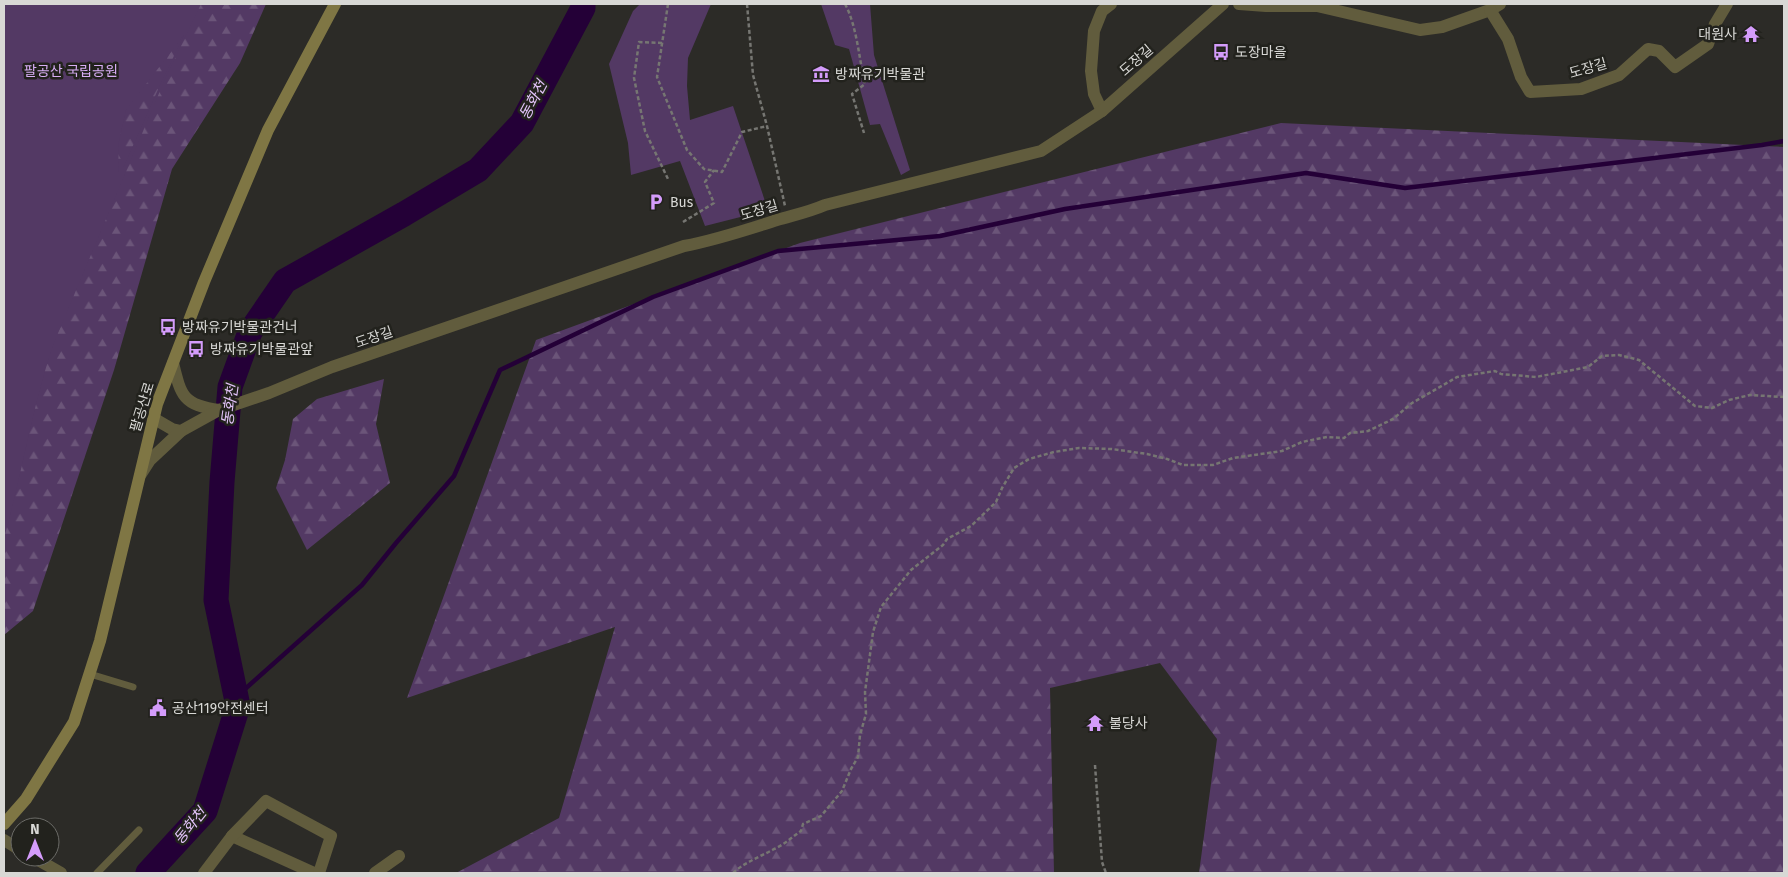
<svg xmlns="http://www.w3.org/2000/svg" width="1788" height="877" viewBox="0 0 1788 877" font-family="'Fira Sans','Noto Sans KR',sans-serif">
<defs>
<pattern id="forest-firs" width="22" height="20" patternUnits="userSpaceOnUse" patternTransform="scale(1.25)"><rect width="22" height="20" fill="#533964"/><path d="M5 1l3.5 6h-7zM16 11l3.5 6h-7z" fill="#6b5579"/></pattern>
</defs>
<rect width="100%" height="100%" fill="#2c2b27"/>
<g fill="url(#forest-firs)">
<polygon points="4,4 266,4 240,63 172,169 114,370 33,611 4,635"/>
<polygon points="1281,123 1784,147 1784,873 1199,873 1217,739 1160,663 1050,688 1054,873 456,873 559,818 615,627 407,698 536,340 800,243"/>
<polygon points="384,379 376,424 390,483 307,550 276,488 285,460 293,419 317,399"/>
</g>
<g fill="#533964" fill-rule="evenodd">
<path d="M 4,4 L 201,4 L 165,79 L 53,345 C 32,408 22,474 4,538 ZM 184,35 L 160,85 L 124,166 L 118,172 L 119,141 L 126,110 Z"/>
<polygon points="640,4 711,4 688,58 687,86 690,120 733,106 768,210 705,226 680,161 631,175 628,143 609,64 633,11"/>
<polygon points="821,4 870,4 874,55 910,170 901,175 880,124 870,125 849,49 835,45"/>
</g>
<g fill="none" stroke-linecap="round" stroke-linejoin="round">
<polyline stroke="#240037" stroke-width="4.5" points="236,697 362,585 396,543 454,476 500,370 653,297 778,251 940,236 1065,209 1306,173 1405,188 1762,145 1784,141"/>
<polyline stroke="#240037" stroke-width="25" points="148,873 205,811 238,706 216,600 222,482 230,387 250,332 285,281 404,214 478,170 522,123 583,8 583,4"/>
<g stroke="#767672" stroke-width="2.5" stroke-dasharray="4 2.5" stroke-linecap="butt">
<polyline points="668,4 657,77 687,150 704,169 722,172 742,132 767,126"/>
<polyline points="747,4 753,75 767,126 785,206"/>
<path d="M 845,4 C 857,26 859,59 865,84 L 852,94 L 864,133"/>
<polyline points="662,43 639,42 634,78 645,131 668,179"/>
<polyline points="683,222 714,203 705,182 714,170"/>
<polyline points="1095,765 1102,862 1106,873"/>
<path d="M 733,873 C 745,862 760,857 774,849 C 784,845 792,837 801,831 L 803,824 L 821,816 L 842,791 L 851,769 L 858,757 L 860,735 L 866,714 L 865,692 L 873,632 L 881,607 L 911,570 L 943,545 L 947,539 L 971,526 L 996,502 L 1002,488 L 1014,468 L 1029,459 L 1054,452 L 1079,448 L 1112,449 L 1147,454 L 1167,459 L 1183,465 L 1213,465 L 1233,458 L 1282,451 L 1302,442 L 1327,437 L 1344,438 L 1350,433 L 1368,431 L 1393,419 L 1412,403 L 1457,377 L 1495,371 L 1501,374 L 1536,377 L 1588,367 L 1602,356 L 1619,355 L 1639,360 L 1695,406 L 1712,408 L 1729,400 L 1750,395 L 1784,397"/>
</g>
<g stroke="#615c3d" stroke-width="7">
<polyline points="90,674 133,687"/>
<polyline points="97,873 139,830"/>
</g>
<g stroke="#615c3d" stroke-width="12">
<polyline points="1239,4 1266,6 1317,6 1420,30 1442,27 1490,10 1500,4"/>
<polyline points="1490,10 1508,39 1521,77 1530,92 1581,89 1619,75 1648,49 1659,51 1675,67 1708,44 1715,24 1727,4"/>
<polyline points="1102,111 1094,94 1091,71 1094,31 1102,11 1111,4"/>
<polyline points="232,836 314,873"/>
<polyline points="4,840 20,850"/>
<polyline points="33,857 61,873"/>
<polyline points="204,873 232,836 266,801 331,836 319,873"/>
<polyline points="375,873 399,856"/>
</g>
<g stroke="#615c3d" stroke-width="12">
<path d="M 173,363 C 181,396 183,405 219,410"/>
<path d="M 153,418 L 172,429 L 181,431 L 219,410 L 269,393 L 332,367 L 684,246 C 716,240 746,230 777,220 C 794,215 809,212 825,205 L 1041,151 L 1102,111 L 1223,4"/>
<polyline points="141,474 150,460 181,431"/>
</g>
<polyline stroke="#7f7644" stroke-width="12" points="4,824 26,799 74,722 100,641 157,404 204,282 268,130 335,4"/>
</g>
<defs>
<g id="temple-bare" transform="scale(1.35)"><path d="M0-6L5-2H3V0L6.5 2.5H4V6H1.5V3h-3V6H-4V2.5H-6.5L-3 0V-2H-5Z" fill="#d49cfb" stroke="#22221d" stroke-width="2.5" paint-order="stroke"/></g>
<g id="bus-bare" transform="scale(1.35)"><path d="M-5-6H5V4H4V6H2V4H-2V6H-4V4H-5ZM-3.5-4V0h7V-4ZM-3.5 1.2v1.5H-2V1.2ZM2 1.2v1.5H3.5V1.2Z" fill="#d49cfb" stroke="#22221d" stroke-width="2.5" paint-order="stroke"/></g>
<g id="museum-bare" transform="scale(1.35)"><path d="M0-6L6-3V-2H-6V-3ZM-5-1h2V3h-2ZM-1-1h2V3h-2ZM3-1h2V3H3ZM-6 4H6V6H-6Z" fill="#d49cfb" stroke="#22221d" stroke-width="2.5" paint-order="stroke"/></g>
<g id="parking-bare" transform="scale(1.35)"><path d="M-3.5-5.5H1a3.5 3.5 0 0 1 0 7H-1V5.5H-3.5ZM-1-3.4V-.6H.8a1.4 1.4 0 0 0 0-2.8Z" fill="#d49cfb" stroke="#22221d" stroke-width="2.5" paint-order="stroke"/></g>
<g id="civic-bare" transform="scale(1.35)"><path d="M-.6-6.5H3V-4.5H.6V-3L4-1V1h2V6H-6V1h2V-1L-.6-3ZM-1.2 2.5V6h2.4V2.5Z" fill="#d49cfb" stroke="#22221d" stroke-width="2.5" paint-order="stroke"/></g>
</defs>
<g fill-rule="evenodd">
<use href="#temple-bare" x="1751" y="34"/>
<use href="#bus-bare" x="1221" y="52"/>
<use href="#museum-bare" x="821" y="74"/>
<use href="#parking-bare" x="656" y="202"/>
<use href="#bus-bare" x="168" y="327"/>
<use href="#bus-bare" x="196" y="349"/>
<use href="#civic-bare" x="158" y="708"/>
<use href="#temple-bare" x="1095" y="723"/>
</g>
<g text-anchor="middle" stroke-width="5" stroke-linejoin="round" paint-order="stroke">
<g font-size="14" fill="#d8d8d5" stroke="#22221d" text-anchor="start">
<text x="1737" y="39" text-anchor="end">대원사</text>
<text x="1235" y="57">도장마을</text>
<text x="835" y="79">방짜유기박물관</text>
<text x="670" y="207">Bus</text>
<text x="182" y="332">방짜유기박물관건너</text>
<text x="210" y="354">방짜유기박물관앞</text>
<text x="172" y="713">공산119안전센터</text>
<text x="1109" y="728">불당사</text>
</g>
<g font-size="14" fill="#d8d8d5" stroke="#22221d">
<text transform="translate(1136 60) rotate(-41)" y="5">도장길</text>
<text transform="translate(1588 68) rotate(-16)" y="5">도장길</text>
<text transform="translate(759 210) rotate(-17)" y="5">도장길</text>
<text transform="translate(374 337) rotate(-19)" y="5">도장길</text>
<text transform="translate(142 407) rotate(-73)" y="5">팔공산로</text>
</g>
<g font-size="14" fill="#d7adf4" stroke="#22221d">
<text x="71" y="76">팔공산 국립공원</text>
</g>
<g font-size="15" font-style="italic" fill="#e3c4fa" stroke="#22221d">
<text transform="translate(533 100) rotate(-62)" y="5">동화천</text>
<text transform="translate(230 405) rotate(-82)" y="5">동화천</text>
<text transform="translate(190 826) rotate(-51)" y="5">동화천</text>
</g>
</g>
<rect width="1788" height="877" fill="none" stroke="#d8d8d5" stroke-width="10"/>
<g transform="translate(35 842)"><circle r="24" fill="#22221d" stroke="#6b6b67"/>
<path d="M0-4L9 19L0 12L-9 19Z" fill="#d49cfb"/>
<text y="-8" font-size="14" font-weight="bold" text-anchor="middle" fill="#d8d8d5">N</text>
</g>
</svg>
